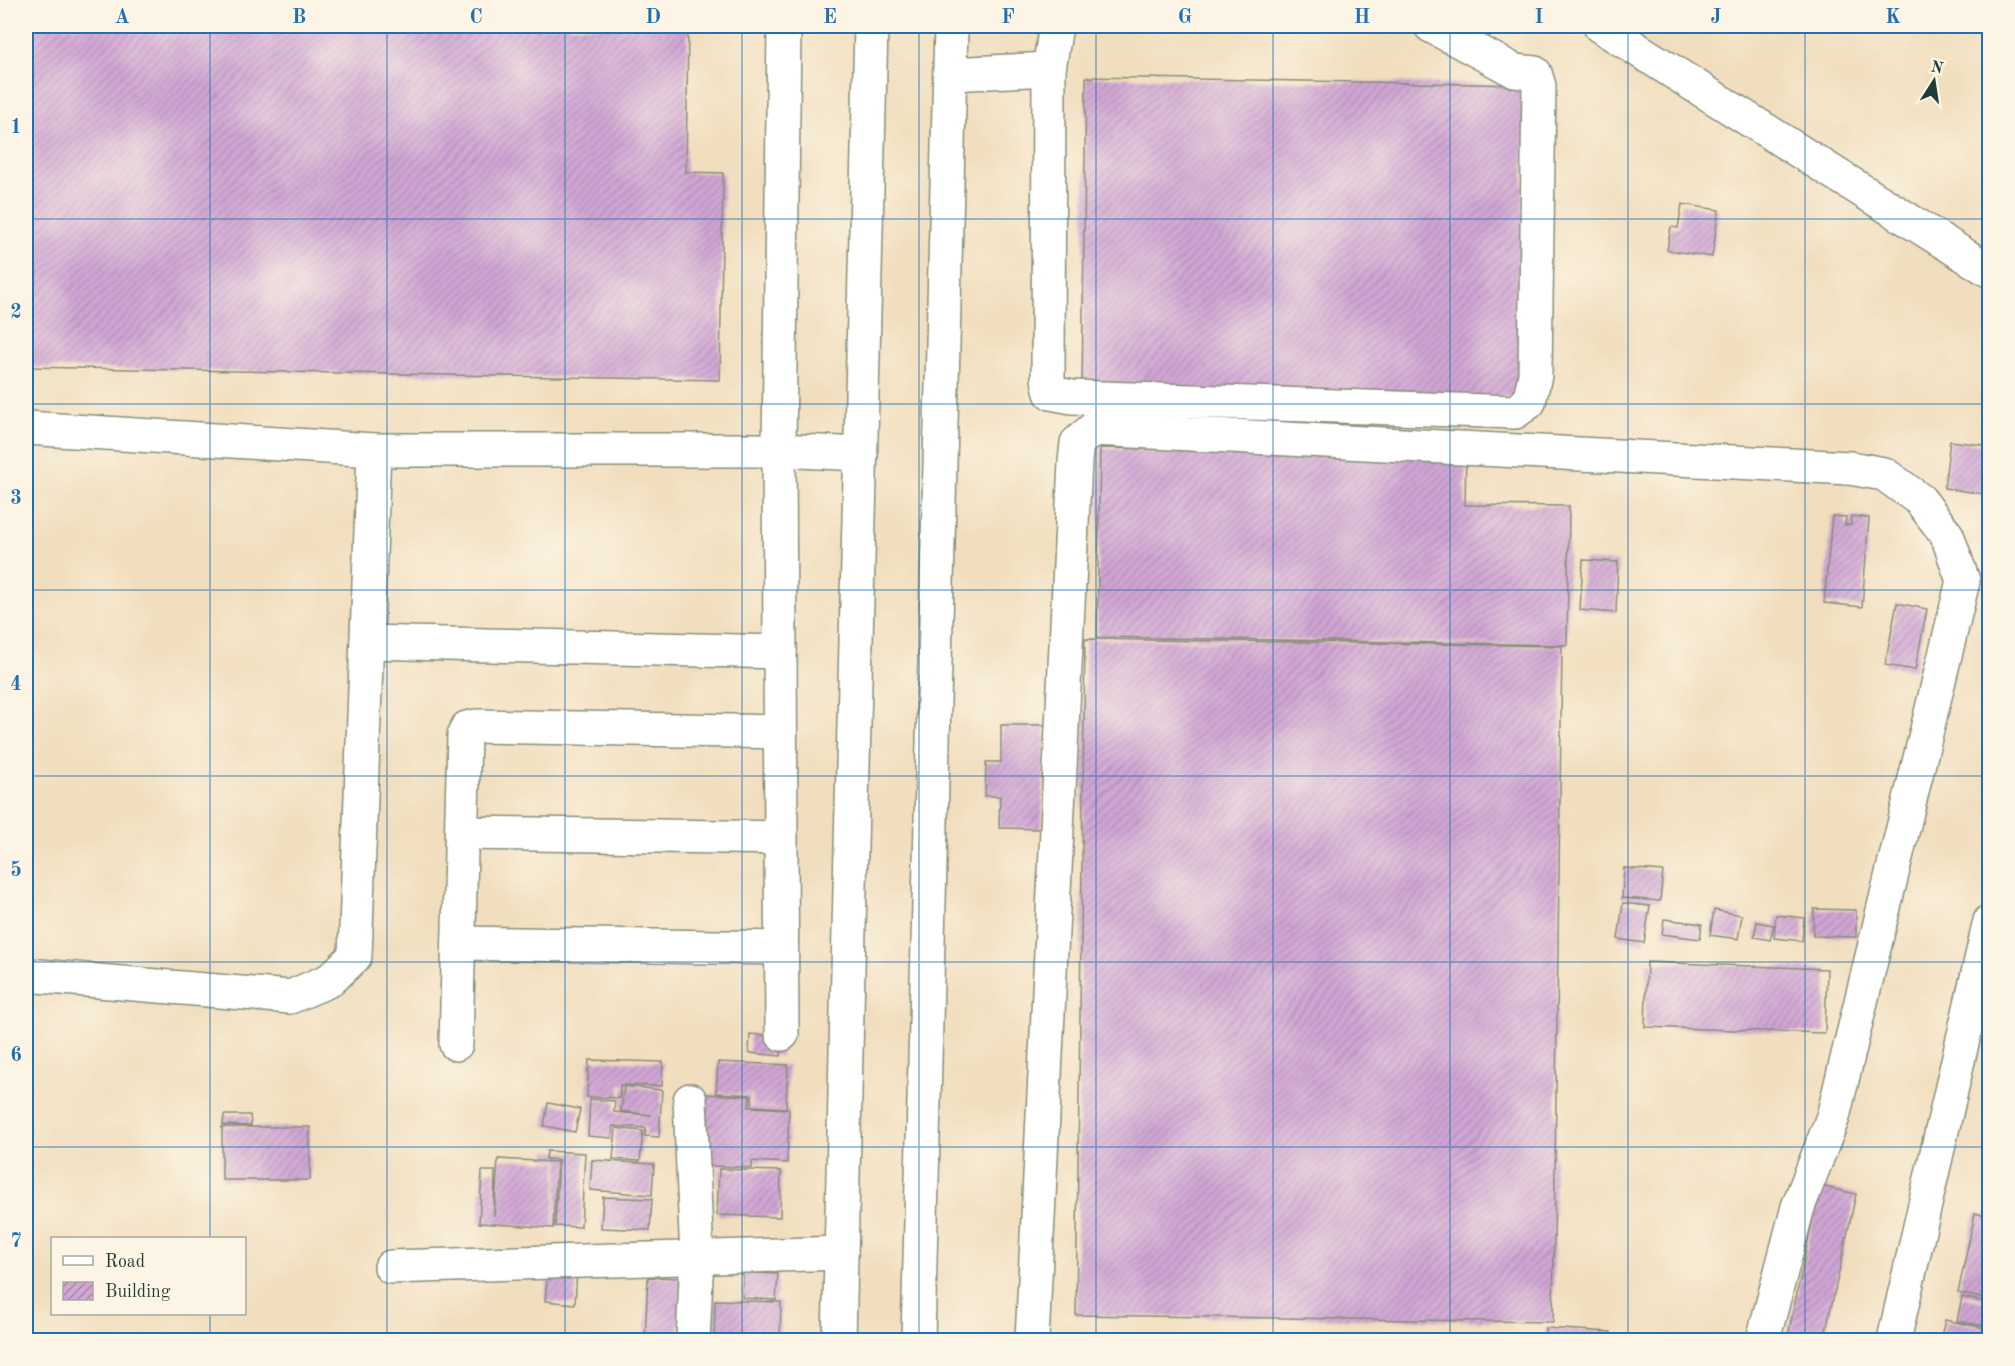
<svg xmlns="http://www.w3.org/2000/svg" width="2015" height="1366" viewBox="0 0 2015 1366" font-family="'Old Standard TT',serif">
<defs>
<pattern id="building-hatch" width="6" height="6" patternUnits="userSpaceOnUse" patternTransform="scale(1.5)"><rect width="6" height="6" fill="#d1a6d5"/><path d="M-1 1l2-2M0 6l6-6M5 7l2-2" fill="none" stroke="#a988ae"/></pattern>
</defs>
<rect width="100%" height="100%" fill="#fcf5e5"/>
<filter id="ink" filterUnits="userSpaceOnUse"><feTurbulence type="fractalNoise" baseFrequency=".0167" numOctaves="2"/><feDisplacementMap in="SourceGraphic" scale="12" xChannelSelector="R" yChannelSelector="G"/><feConvolveMatrix kernelMatrix="1 2 1 2 8 2 1 2 1" color-interpolation-filters="sRGB"/></filter>
<filter id="wash" filterUnits="userSpaceOnUse"><feTurbulence type="fractalNoise" baseFrequency=".008" numOctaves="4" result="noise"/><feDisplacementMap in="SourceGraphic" scale="24" xChannelSelector="R" yChannelSelector="G"/><feGaussianBlur stdDeviation="1.35" result="paint"/><feColorMatrix in="noise" values="0 0 0 0 0 0 0 0 0 0 0 0 0 0 0 0 0 1.4 0 .05"/><feComposite in="paint" operator="in"/></filter>
<g filter="url(#wash)">
<rect width="100%" height="100%" fill="#f1debe"/>
<g id="blocks">
<g fill="url(#building-hatch)">
<polygon points="26,26 688,26 686,172 723,173 720,380 26,367"/>
<polygon points="1446,26 1496,26 1481,51"/>
<polygon points="1086,77 1525,85 1520,397 1082,389"/>
<polygon points="1682,204 1719,210 1712,257 1667,250 1671,227 1678,228"/>
<polygon points="1950,441 1990,446 1990,495 1944,488"/>
<polygon points="1100,448 1466,454 1465,505 1569,506 1567,645 1097,637"/>
<polygon points="1832,516 1846,517 1845,525 1851,525 1851,516 1869,518 1862,607 1824,603"/>
<polygon points="1583,560 1618,562 1616,613 1580,610"/>
<polygon points="1897,603 1927,609 1915,670 1885,665"/>
<polygon points="1085,639 1562,646 1553,1322 1076,1315"/>
<polygon points="1001,725 1045,725 1042,829 999,828 1000,796 985,796 986,762 1001,762"/>
<polygon points="1624,868 1663,871 1660,901 1622,898"/>
<polygon points="1623,903 1650,906 1644,943 1618,939"/>
<polygon points="1814,909 1856,910 1856,937 1813,936"/>
<polygon points="1714,910 1742,915 1738,939 1710,935"/>
<polygon points="1776,915 1804,918 1802,941 1774,938"/>
<polygon points="1664,919 1702,924 1700,939 1662,934"/>
<polygon points="1757,922 1774,925 1770,940 1754,937"/>
<polygon points="1647,962 1827,969 1825,1033 1645,1027"/>
<polygon points="750,1034 783,1037 781,1056 749,1053"/>
<polygon points="589,1060 663,1062 662,1086 620,1085 620,1098 587,1097"/>
<polygon points="718,1062 788,1065 786,1108 752,1106 752,1095 716,1093"/>
<polygon points="624,1086 662,1090 659,1137 645,1136 646,1128 613,1126 612,1138 588,1136 590,1099 615,1101 614,1112 651,1115 621,1111"/>
<polygon points="700,1094 750,1096 749,1107 789,1109 787,1163 752,1161 752,1168 696,1165"/>
<polygon points="548,1103 580,1109 575,1132 544,1126"/>
<polygon points="224,1115 250,1115 251,1126 223,1125"/>
<rect x="222" y="1127" width="88" height="53"/>
<polygon points="616,1128 643,1131 640,1161 613,1159"/>
<polygon points="547,1151 585,1153 581,1227 555,1226 559,1160 546,1159"/>
<polygon points="498,1159 557,1162 553,1228 479,1223 482,1171 495,1171 494,1216"/>
<polygon points="592,1160 654,1164 652,1195 590,1190"/>
<polygon points="719,1169 781,1171 780,1217 717,1215"/>
<polygon points="1820,1186 1856,1194 1824,1340 1787,1340"/>
<polygon points="603,1197 652,1199 650,1230 601,1228"/>
<polygon points="1975,1213 1990,1217 1990,1300 1958,1293"/>
<polygon points="548,1268 577,1271 575,1304 545,1301"/>
<polygon points="743,1272 778,1274 776,1300 742,1298"/>
<polygon points="648,1277 681,1278 678,1340 645,1340"/>
<polygon points="1962,1297 1990,1303 1990,1327 1957,1321"/>
<polygon points="715,1300 781,1302 780,1340 714,1340"/>
<polygon points="1945,1320 1990,1329 1990,1340 1940,1340"/>
<polygon points="1545,1328 1611,1332 1610,1340 1545,1340"/>
</g>
</g>
</g>
<g filter="url(#ink)">
<use href="#blocks" fill-opacity="0" stroke="#888e79" stroke-width="1.5"/>
<g fill="none" stroke-linecap="round" stroke-linejoin="round">
<g stroke="#888e79" stroke-width="36">
<g id="minor">
<polyline points="1056,26 1049,69 1048,379 1051,393 1072,397 1515,412 1529,402 1535,375 1539,86 1535,73 1515,71 1431,26"/>
<polyline points="1600,26 1990,271"/>
<polyline points="950,74 1049,69"/>
<polyline points="26,428 374,450 779,450 784,26"/>
<polyline points="367,642 780,652"/>
<polyline points="462,833 780,838"/>
<polyline points="459,943 781,948"/>
<polyline points="26,975 290,997 330,980 355,956 374,450"/>
<polyline points="782,1034 779,450 861,454"/>
<polyline points="456,1044 464,735 467,728 477,726 779,732"/>
<polyline points="690,1100 697,1258 693,1340"/>
<polyline points="391,1267 841,1253"/>
<polyline points="839,1340 871,26"/>
<polyline points="918,1340 951,26"/>
<polyline points="1032,1340 1075,462 1077,443 1093,429 1850,468 1884,474 1920,500 1947,535 1963,581 1833,1117 1798,1207 1763,1340"/>
<polyline points="1894,1340 1990,921"/>
</g>
</g>
<use href="#minor" stroke="#fff" stroke-width="33"/>
</g>
</g>
<path fill="none" stroke="#1f6fb2" stroke-width="1.5" stroke-opacity="0.55" d="M 210,26 L 210,1238M 387,26 L 387,1340M 565,26 L 565,1340M 742,26 L 742,1340M 919,26 L 919,1340M 1096,26 L 1096,1340M 1273,26 L 1273,1340M 1450,26 L 1450,1340M 1628,26 L 1628,1340M 1805,26 L 1805,1340M 26,219 L 1990,219M 26,404 L 1990,404M 26,590 L 1990,590M 26,776 L 1990,776M 26,962 L 1990,962M 26,1147 L 1990,1147M 210,1314 L 210,1340"/>
<rect width="2015" height="1366" fill="none" stroke="#fcf5e5" stroke-width="66"/>
<rect x="51" y="1237" width="195" height="78" fill="#fcf5e5" stroke="#a4ab9e" stroke-width="1.5"/>
<rect x="63" y="1256" width="30" height="9" fill="#ffffff" stroke="#a4ab9e" stroke-width="1.5"/>
<text x="105" y="1267" font-size="18" fill="#1f3d34">Road</text>
<rect x="63" y="1282" width="30" height="18" fill="url(#building-hatch)" stroke="#a4ab9e" stroke-width="1.5"/>
<text x="105" y="1297" font-size="18" fill="#1f3d34">Building</text>
<g transform="translate(1934 81) rotate(12)" stroke="#fcf5e5" stroke-width="4.5" paint-order="stroke">
<path d="M0-4.5L10 22L0 15L-10 22Z" fill="#1f3d34"/>
<text y="-9" font-size="16" font-weight="bold" text-anchor="middle" fill="#1f3d34">N</text>
</g>
<rect x="33" y="33" width="1949" height="1300" fill="none" stroke="#1f6fb2" stroke-width="2"/>
<g font-size="20" text-anchor="middle" font-weight="bold" fill="#1f6fb2">
<text x="122" y="23">A</text>
<text x="299" y="23">B</text>
<text x="476" y="23">C</text>
<text x="653" y="23">D</text>
<text x="830" y="23">E</text>
<text x="1008" y="23">F</text>
<text x="1185" y="23">G</text>
<text x="1362" y="23">H</text>
<text x="1539" y="23">I</text>
<text x="1716" y="23">J</text>
<text x="1893" y="23">K</text>
<text x="16" y="133">1</text>
<text x="16" y="318">2</text>
<text x="16" y="504">3</text>
<text x="16" y="690">4</text>
<text x="16" y="876">5</text>
<text x="16" y="1061">6</text>
<text x="16" y="1247">7</text>
</g>
</svg>
